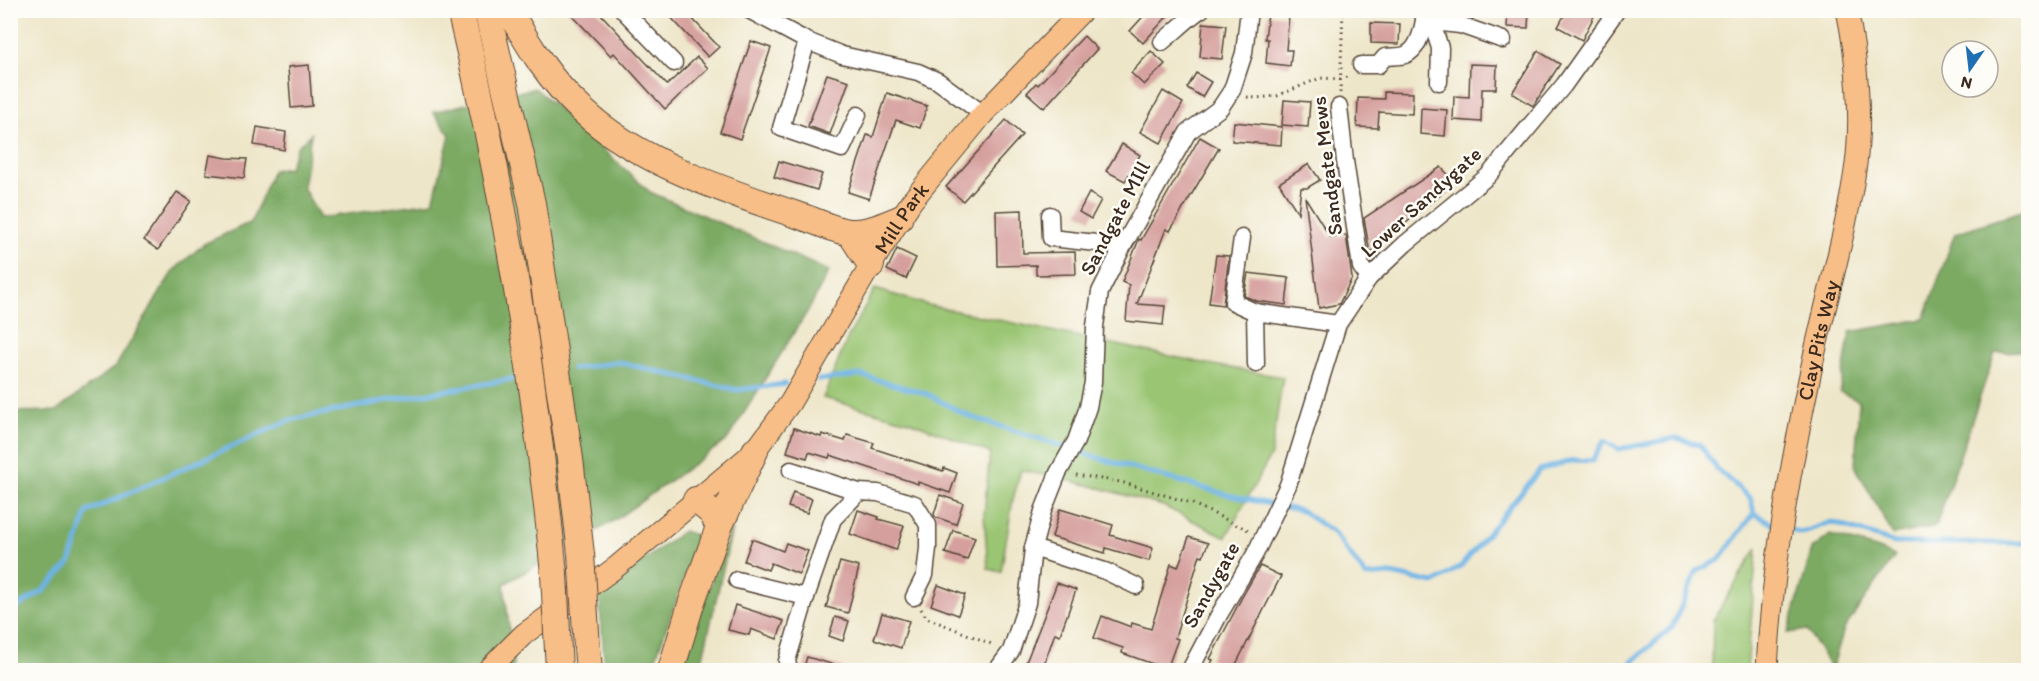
<svg xmlns="http://www.w3.org/2000/svg" width="2039" height="681" viewBox="0 0 2039 681" font-family="Itim,sans-serif">
<rect width="100%" height="100%" fill="#fdfcf7"/>
<filter id="ink" filterUnits="userSpaceOnUse"><feTurbulence type="fractalNoise" baseFrequency=".0167" numOctaves="2"/><feDisplacementMap in="SourceGraphic" scale="12" xChannelSelector="R" yChannelSelector="G"/><feConvolveMatrix kernelMatrix="1 2 1 2 8 2 1 2 1" color-interpolation-filters="sRGB"/></filter>
<filter id="wash" filterUnits="userSpaceOnUse"><feTurbulence type="fractalNoise" baseFrequency=".008" numOctaves="4" result="noise"/><feDisplacementMap in="SourceGraphic" scale="24" xChannelSelector="R" yChannelSelector="G"/><feGaussianBlur stdDeviation="1.35" result="paint"/><feColorMatrix in="noise" values="0 0 0 0 0 0 0 0 0 0 0 0 0 0 0 0 0 1.4 0 .05"/><feComposite in="paint" operator="in"/></filter>
<g filter="url(#wash)">
<rect width="100%" height="100%" fill="#eee6c9"/>
<g fill="#9ac572" stroke="#6a7848" stroke-width="1.5">
<polygon points="875,289 928,305 1208,364 1283,377 1271,455 1226,537 1163,506 1092,486 1021,470 1013,499 1001,572 988,569 984,515 990,453 912,422 823,398 848,337"/>
<polygon points="1757,548 1747,670 1712,670 1713,620"/>
</g>
<g fill="#7baa64" stroke="#5b6a41" stroke-width="1.5">
<polygon points="535,88 650,192 829,271 809,309 727,440 615,520 504,584 514,670 11,670 10,412 56,411 116,366 173,271 204,244 251,222 273,170 289,168 297,147 311,134 303,187 320,218 433,202 450,135 433,112"/>
<polygon points="2028,209 2028,350 1995,353 1936,526 1893,535 1855,466 1859,401 1840,392 1850,332 1924,319 1955,233"/>
<polygon points="734,521 700,670 683,670 698,618"/>
<polygon points="683,531 699,536 656,657 653,670 605,670 599,594"/>
<polygon points="1830,535 1876,548 1895,556 1844,629 1832,669 1807,630 1788,633 1812,549"/>
</g>
<g fill="none" stroke-linecap="round" stroke-linejoin="round">
<g stroke="#6db3e4" stroke-width="5">
<polyline points="573,369 618,362 737,390 785,384"/>
<polyline points="819,380 860,375 927,394 968,416 1105,460 1228,495 1302,511 1334,533 1366,576 1391,574 1434,583 1461,566 1540,470 1574,460 1592,461 1604,441 1619,449 1676,438 1700,445 1717,469 1751,499 1754,513"/>
<polyline points="1788,529 1801,533 1831,522 1895,543 2028,543"/>
<polyline points="10,613 12,610 43,591 70,563 87,512 290,420 389,400 513,379"/>
<polyline points="1623,670 1672,627 1697,571 1719,560 1754,513 1776,526"/>
</g>
</g>
<g id="blocks">
<g fill="#d59f9d">
<polygon points="567,10 597,10 667,85 697,57 708,68 665,109 614,53 611,56"/>
<polygon points="664,10 684,10 719,47 708,57"/>
<polygon points="1149,10 1173,10 1143,43 1130,31"/>
<polygon points="1508,10 1529,10 1528,28 1507,27"/>
<polygon points="1567,10 1597,10 1582,40 1558,27"/>
<polygon points="1268,14 1289,16 1286,50 1292,50 1290,66 1266,63 1268,39 1265,39"/>
<polygon points="1203,23 1226,25 1222,59 1200,57"/>
<polygon points="1371,23 1400,24 1399,44 1371,43"/>
<polygon points="1084,36 1097,49 1044,108 1027,93 1036,83 1038,85"/>
<polygon points="751,41 771,48 740,139 720,132"/>
<polygon points="1151,51 1165,64 1144,85 1131,73"/>
<polygon points="1538,51 1560,64 1533,106 1512,93"/>
<polygon points="1470,64 1497,65 1496,89 1482,89 1481,122 1453,120 1454,96 1469,97"/>
<polygon points="309,65 312,106 291,108 288,67"/>
<polygon points="1196,73 1211,82 1202,97 1187,88"/>
<polygon points="827,74 849,81 830,134 808,126"/>
<polygon points="1163,91 1183,103 1161,143 1140,132"/>
<polygon points="1384,92 1413,93 1412,114 1379,112 1378,128 1357,127 1358,98 1384,99"/>
<polygon points="887,93 927,106 920,128 896,120 869,199 848,192 867,135 873,137"/>
<polygon points="1284,100 1310,102 1308,127 1282,125"/>
<polygon points="1421,108 1447,110 1445,136 1420,134"/>
<polygon points="1006,120 1022,135 963,201 946,187"/>
<polygon points="1234,122 1282,127 1281,145 1232,141"/>
<polygon points="257,127 286,132 284,150 254,145"/>
<polygon points="1200,137 1219,148 1170,231 1166,229 1137,304 1165,306 1163,325 1126,321 1129,285 1122,282 1139,239 1141,240"/>
<polygon points="1122,144 1140,155 1125,181 1106,171"/>
<polygon points="210,155 227,158 247,159 244,178 206,174"/>
<polygon points="779,161 822,174 817,190 774,177"/>
<polygon points="1309,164 1320,180 1307,188 1301,188 1298,213 1279,183"/>
<polygon points="1441,167 1455,182 1370,253 1364,218"/>
<polygon points="177,192 191,201 158,250 144,240"/>
<polygon points="1089,193 1101,200 1091,219 1079,212"/>
<polygon points="1305,197 1330,237 1346,235 1352,278 1339,304 1319,308"/>
<polygon points="1022,210 1023,253 1075,252 1076,274 1036,275 1036,265 997,266 996,211"/>
<polygon points="897,249 916,258 906,279 887,270"/>
<polygon points="1216,255 1229,256 1223,305 1209,303"/>
<polygon points="1248,273 1289,278 1286,305 1257,301 1244,296"/>
<polygon points="794,428 821,437 822,434 845,441 847,435 874,443 872,448 943,471 944,468 957,473 950,493 918,482 918,484 830,455 829,458 809,452 807,458 787,452"/>
<polygon points="793,492 812,499 807,513 788,507"/>
<polygon points="940,495 963,503 956,524 935,517 934,514"/>
<polygon points="1060,509 1113,525 1110,535 1153,548 1149,561 1106,548 1105,553 1052,537"/>
<polygon points="858,510 879,517 878,519 904,526 896,550 850,534"/>
<polygon points="953,530 975,537 967,560 945,553"/>
<polygon points="1189,537 1208,543 1203,556 1200,555 1175,638 1178,639 1167,669 1122,653 1123,648 1094,638 1102,616 1131,627 1132,623 1151,629 1171,564 1178,567"/>
<polygon points="752,539 783,551 786,543 808,551 799,574 771,563 768,570 744,561"/>
<polygon points="840,562 859,567 848,613 826,607"/>
<polygon points="1260,566 1281,576 1233,670 1208,670 1213,660 1210,659 1241,599"/>
<polygon points="1057,583 1076,590 1060,635 1055,633 1042,670 1023,670"/>
<polygon points="938,585 965,595 958,615 931,605"/>
<polygon points="735,605 784,621 777,639 751,629 749,635 728,630"/>
<polygon points="882,613 909,621 901,648 874,639"/>
<polygon points="835,617 849,621 843,641 829,636"/>
<polygon points="807,657 842,667 842,670 803,670"/>
</g>
</g>
</g>
<g filter="url(#ink)">
<use href="#blocks" fill-opacity="0" stroke="#564638" stroke-width="1.5"/>
<g fill="none" stroke-linecap="round" stroke-linejoin="round">
<g stroke="#564638" stroke-width="19">
<g id="minor">
<polyline points="623,10 674,63"/>
<polyline points="749,10 807,41 842,55 918,72 938,81 983,114"/>
<polyline points="1424,21 1460,25 1503,40"/>
<polyline points="1432,23 1440,48 1439,82"/>
<polyline points="807,41 781,128 842,149 858,115"/>
<path d="M 1162,42 C 1170,36 1195,12 1201,10"/>
<path d="M 1361,65 L 1378,65 L 1385,57 C 1391,56 1400,57 1405,55 C 1420,49 1424,25 1425,10"/>
<polyline points="1339,107 1345,161 1361,267 1369,278"/>
<polyline points="1050,215 1051,238 1123,246"/>
<polyline points="1242,238 1233,302 1255,312"/>
<polyline points="1256,364 1255,312 1338,324"/>
<polyline points="791,470 859,492"/>
<polyline points="1033,548 1105,571 1136,586"/>
<polyline points="737,580 806,597"/>
<polyline points="789,670 787,661 806,597 833,519 859,492 878,493 915,504 928,525 928,548 925,575 914,597"/>
<polyline points="997,670 1011,651 1027,603 1033,548 1043,511 1058,473 1076,441 1088,407 1093,382 1095,326 1100,292 1123,246 1188,132 1220,108 1232,90 1244,53 1249,10"/>
<polyline points="1190,670 1219,615 1255,554 1288,485 1338,324 1369,278 1405,244 1488,176 1564,85 1617,10"/>
</g>
</g>
<g stroke="#564638" stroke-width="23">
<g id="major">
<path id="s1" d="M 488,670 L 524,634 L 615,568 L 755,451 L 790,403 L 871,265 L 911,202 L 983,114 L 1083,10"/>
<path id="s2" d="M 1767,670 C 1772,565 1792,459 1814,356 C 1828,292 1847,229 1856,164 C 1862,118 1857,56 1847,10"/>
</g>
</g>
<g stroke="#564638" stroke-width="28">
<g id="highway">
<path d="M 460,10 C 505,195 536,385 554,574"/>
<polyline points="487,10 532,203 570,459 581,554"/>
<path d="M 509,10 C 529,47 551,82 582,110 C 638,163 731,193 803,217 C 816,221 838,232 851,232 C 868,233 884,225 899,219"/>
<polyline points="850,233 871,265"/>
<polyline points="696,500 712,513 719,527"/>
<polyline points="587,648 589,670"/>
<polyline points="671,670 692,601 719,527 755,451"/>
</g>
</g>
<g stroke="#564638" stroke-width="3" stroke-dasharray="1.5 4.5" stroke-linecap="butt">
<polyline points="1340,93 1343,10"/>
<polyline points="1247,97 1256,98 1277,96 1320,78 1340,79 1350,76"/>
<polyline points="1076,475 1121,482 1191,503 1248,530"/>
<polyline points="921,609 927,618 994,645"/>
</g>
<use href="#minor" stroke="#fff" stroke-width="16"/>
<use href="#major" stroke="#f7be87" stroke-width="21"/>
<use href="#highway" stroke="#f7be87" stroke-width="26"/>
<g stroke="#564638" stroke-width="28" stroke-linecap="butt">
<g id="highway-bridge">
<polyline points="581,554 587,648"/>
<polyline points="554,574 559,670"/>
</g>
</g>
<use href="#highway-bridge" stroke="#f7be87" stroke-width="26"/>
</g>
</g>
<g text-anchor="middle" stroke-width="5" stroke-linejoin="round" paint-order="stroke">
<g font-size="21" fill="#3b2a1e" stroke="#fdfcf7">
<text transform="translate(1327 166) rotate(-97)" y="7">Sandgate Mews</text>
<text transform="translate(1421 202) rotate(-42)" y="7">Lower Sandygate</text>
<text dy="7" stroke="none"><textPath href="#s1" startOffset="621">Mill Park</textPath></text>
<text transform="translate(1115 218) rotate(-62)" y="7">Sandgate MIll</text>
<text dy="7" stroke="none"><textPath href="#s2" startOffset="334">Clay Pits Way</textPath></text>
<text transform="translate(1211 585) rotate(-61)" y="7">Sandygate</text>
</g>
</g>
<rect width="2039" height="681" fill="none" stroke="#fdfcf7" stroke-width="36"/>
<g transform="translate(1970 69) rotate(194)"><circle r="28" fill="#fdfcf7" stroke="#afa8a0" stroke-width="1.5"/>
<path d="M0-4.5L10 22L0 15L-10 22Z" fill="#1f6fb2"/>
<text y="-9" font-size="16" font-weight="bold" text-anchor="middle" fill="#3b2a1e">N</text>
</g>
</svg>
